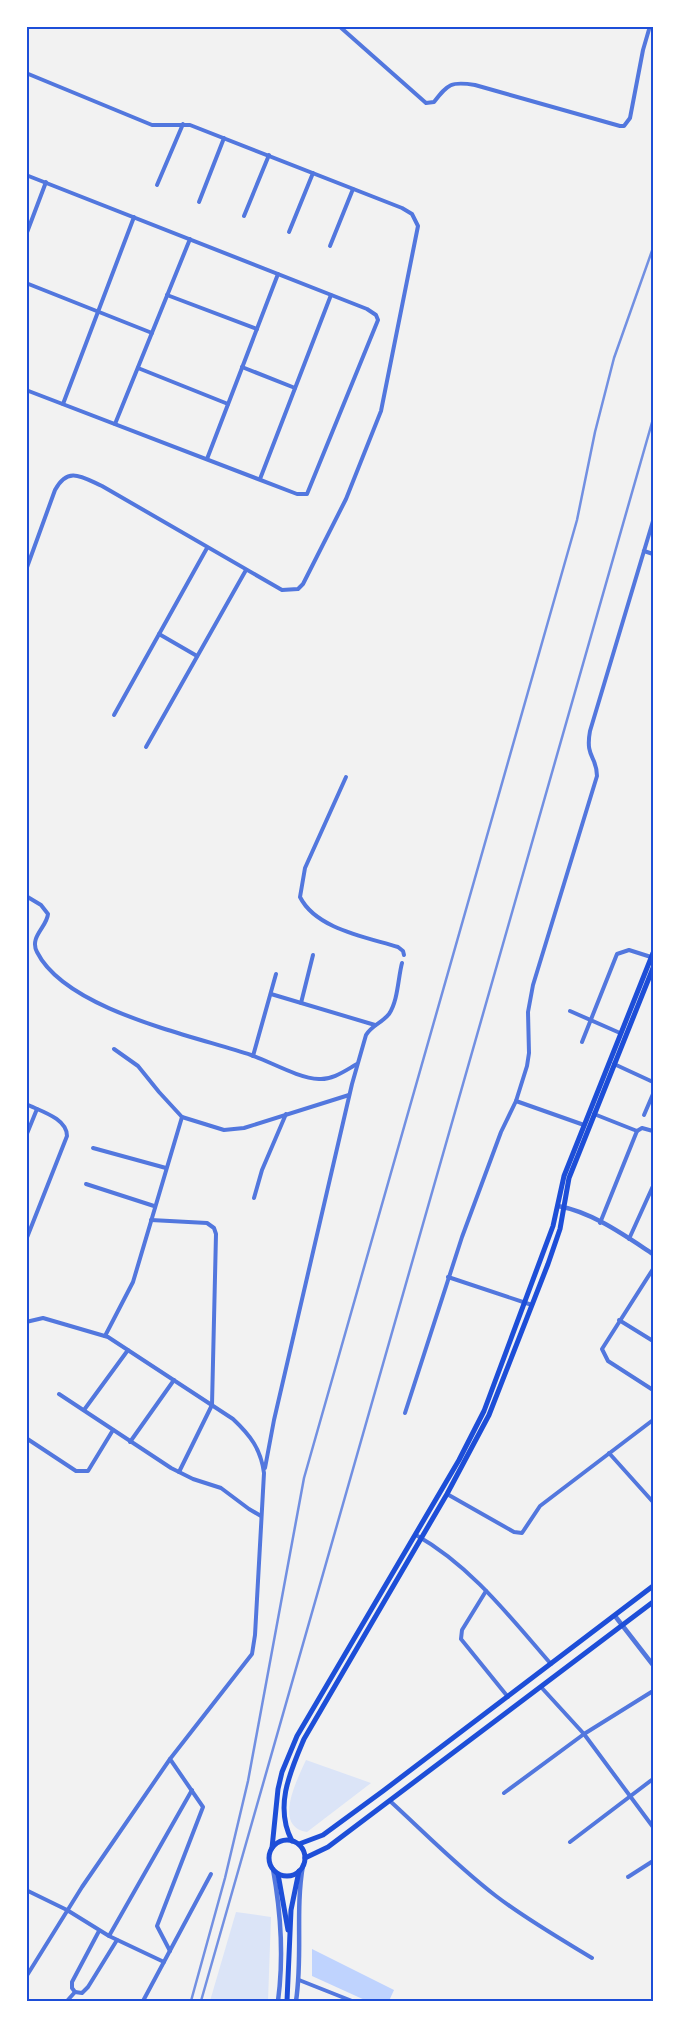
<svg xmlns="http://www.w3.org/2000/svg" width="679" height="2027" viewBox="0 0 679 2027" font-family="Raleway,sans-serif">
<rect width="100%" height="100%" fill="#f2f2f2"/>
<g fill="#dbe4f7">
<path d="M 306,1760 L 371,1783 L 307,1832 C 272,1827 298,1778 306,1760 Z"/>
<polygon points="236,1912 271,1917 268,2001 210,2001"/>
</g>
<polygon fill="#bfd3fe" points="312,1949 394,1990 389,2001 367,2001 312,1976"/>
<g fill="none" stroke-linecap="round" stroke-linejoin="round">
<g stroke="#5277de" stroke-width="4">
<path d="M 339,26 L 426,103 L 434,102 C 448,84 451,81 475,85 L 620,126 L 624,126 L 630,118 L 643,50 L 650,26"/>
<path d="M 26,73 L 152,125 L 190,125 L 402,208 L 412,214 L 418,226 L 381,411 L 346,499 L 303,584 L 298,589 L 282,590 L 102,486 C 82,477 68,466 55,490 L 26,570"/>
<polyline points="26,175 367,309 376,315 378,320 307,494 297,494 26,390"/>
<polyline points="157,185 183,124"/>
<polyline points="199,202 224,138"/>
<polyline points="244,216 269,155"/>
<polyline points="289,232 313,173"/>
<polyline points="26,235 46,182"/>
<polyline points="330,246 353,189"/>
<polyline points="26,283 152,333"/>
<polyline points="167,295 257,329"/>
<polyline points="242,367 295,388"/>
<polyline points="138,368 228,404"/>
<polyline points="63,404 134,217"/>
<polyline points="115,424 190,239"/>
<polyline points="207,459 278,274"/>
<polyline points="260,479 331,295"/>
<polyline points="644,551 653,554"/>
<polyline points="159,634 197,656"/>
<polyline points="114,715 207,548"/>
<polyline points="146,747 246,570"/>
<path d="M 346,777 L 305,868 L 300,897 C 316,929 366,937 398,947 L 403,951 L 404,955"/>
<path d="M 26,896 L 41,905 L 48,914 C 47,927 29,937 37,952 C 66,1010 191,1035 251,1055 C 271,1062 298,1078 319,1079 C 333,1080 346,1070 357,1064"/>
<polyline points="271,994 375,1025"/>
<polyline points="301,1003 313,955"/>
<polyline points="570,1011 620,1033"/>
<polyline points="582,1042 617,954 629,950 651,957"/>
<polyline points="114,1049 138,1066 159,1092 182,1117 224,1130 244,1128 349,1095"/>
<polyline points="253,1056 276,974"/>
<polyline points="614,1064 653,1082"/>
<polyline points="516,1101 584,1125"/>
<path d="M 26,1104 C 40,1111 67,1118 67,1136 L 26,1240"/>
<polyline points="594,1114 637,1131 642,1128 653,1131"/>
<polyline points="644,1115 653,1094"/>
<polyline points="26,1136 37,1109"/>
<polyline points="93,1148 166,1168"/>
<polyline points="86,1184 154,1206"/>
<polyline points="254,1198 262,1170 286,1114"/>
<polyline points="151,1220 207,1223 214,1228 216,1234 212,1405 179,1472"/>
<polyline points="600,1223 637,1131"/>
<polyline points="629,1239 653,1186"/>
<polyline points="653,1269 602,1349 608,1361 653,1390"/>
<polyline points="448,1277 532,1305"/>
<polyline points="619,1320 653,1341"/>
<path d="M 26,1322 L 43,1318 L 108,1337 L 233,1419 C 250,1435 261,1449 264,1473 L 255,1635 L 252,1654 L 170,1759 L 203,1807 L 157,1926 L 170,1951"/>
<polyline points="105,1336 133,1282 182,1117"/>
<polyline points="59,1394 171,1468 193,1479 221,1488 249,1509 261,1516"/>
<polyline points="84,1410 128,1350"/>
<path d="M 405,1413 L 462,1237 L 501,1132 L 516,1101 L 527,1066 L 529,1053 L 528,1012 L 533,985 L 597,776 C 597,756 585,758 590,731 L 653,521"/>
<polyline points="26,1438 76,1471 88,1471 113,1430"/>
<polyline points="130,1442 174,1380"/>
<polyline points="609,1453 653,1502"/>
<path d="M 265,1468 L 274,1420 L 352,1084 L 366,1035 C 372,1025 382,1023 389,1014 C 398,1001 398,978 402,963"/>
<polyline points="447,1494 514,1532 522,1533 540,1506 653,1420"/>
<path d="M 416,1535 C 471,1566 510,1617 551,1664"/>
<polyline points="486,1591 462,1630 461,1639 508,1697"/>
<polyline points="541,1687 584,1734 653,1827"/>
<polyline points="504,1793 584,1734 653,1691"/>
<path d="M 390,1801 C 425,1833 458,1867 496,1896 C 526,1919 559,1938 592,1958"/>
<polyline points="570,1842 653,1779"/>
<polyline points="628,1877 653,1861"/>
<polyline points="26,1890 67,1910 109,1936 192,1790"/>
<polyline points="109,1936 164,1962"/>
<polyline points="26,1977 82,1887 170,1759"/>
<polyline points="299,1980 352,2001"/>
<polyline points="75,1992 82,1993 88,1987 117,1940"/>
<polyline points="67,2001 75,1992 72,1988 72,1982 99,1931"/>
<polyline points="143,2001 211,1874"/>
<polyline points="448,2001 457,2001"/>
</g>
<g stroke="#5277de" stroke-width="4.5">
<path d="M 558,1206 C 592,1212 624,1235 653,1254"/>
<polyline points="615,1616 653,1665"/>
<path d="M 273,1869 C 281,1913 284,1956 278,2001"/>
<path d="M 296,2001 C 303,1956 295,1910 303,1865"/>
</g>
<g stroke="#1d4ed8" stroke-width="5">
<circle cx="287" cy="1858" r="18"/>
<path d="M 292,1841 C 274,1807 290,1772 304,1739 L 447,1494 L 489,1415 L 548,1264 L 560,1229 L 569,1178 L 653,968"/>
<polyline points="299,1844 323,1835 383,1791 653,1586"/>
<polyline points="272,1848 278,1789 282,1772 297,1736 459,1460 484,1411 553,1226 564,1176 653,953"/>
<polyline points="305,1858 328,1847 653,1602"/>
<polyline points="278,1874 288,1930"/>
<polyline points="287,2001 291,1910 299,1871"/>
</g>
<g stroke="#7290e2" stroke-width="2.5">
<polyline points="191,2001 225,1878 248,1781 304,1478 577,520 595,432 614,358 653,248"/>
<polyline points="201,2001 653,419"/>
</g>
</g>
<rect width="679" height="2027" fill="none" stroke="#ffffff" stroke-width="55"/>
<rect x="28" y="28" width="624" height="1972" fill="none" stroke="#1d4ed8" stroke-width="2"/>
</svg>
